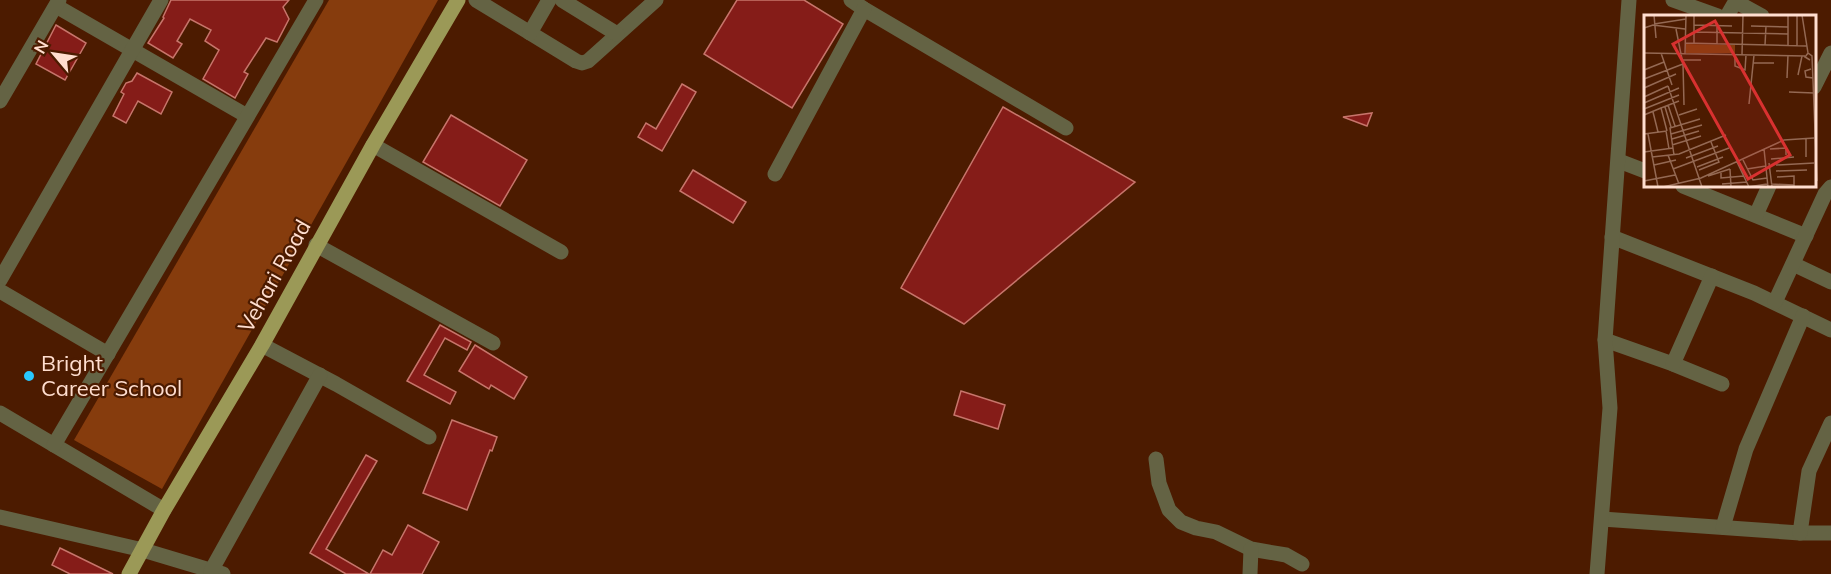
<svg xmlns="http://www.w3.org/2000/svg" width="1831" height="574" viewBox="0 0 1831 574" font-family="Mulish,sans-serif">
<rect width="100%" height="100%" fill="#4c1b00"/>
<polygon fill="#863c0d" points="329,0 438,0 162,489 74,440"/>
<g fill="#851c18" stroke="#c7756b" stroke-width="1.5">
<polygon points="171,0 289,0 283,7 289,19 277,42 266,38 244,72 248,74 235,98 203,79 219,50 205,41 211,30 190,19 177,41 182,44 173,58 148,43 164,18 163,17"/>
<polygon points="737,0 804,0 843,24 792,108 704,54"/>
<polygon points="56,25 86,43 65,80 36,64"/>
<polygon points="137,73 172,92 161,114 138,101 126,123 113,116 124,94 121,92 126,83 132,81"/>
<polygon points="682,84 696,92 662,151 638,137 646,123 656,129"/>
<polygon points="1003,107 1135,182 964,324 901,288"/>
<polygon points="1372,113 1367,126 1343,117"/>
<polygon points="451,115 527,160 500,206 423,162"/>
<polygon points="693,170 746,202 733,223 680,191"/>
<polygon points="440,325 471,342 467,350 445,338 424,375 456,392 450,404 407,381"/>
<polygon points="475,345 527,377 514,399 491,385 489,389 459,371"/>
<polygon points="961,391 1005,405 998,429 954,415"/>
<polygon points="452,420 497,437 492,451 490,450 467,510 423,493"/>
<polygon points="366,455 377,461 326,549 369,574 346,574 310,553"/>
<polygon points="408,525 439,542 422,574 370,574 383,550 392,555"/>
<polygon points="60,548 113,574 70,574 52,565"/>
</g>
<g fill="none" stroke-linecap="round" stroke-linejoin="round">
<g stroke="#646344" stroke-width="15">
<polyline points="476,0 576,61 582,63 588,61 656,0"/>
<polyline points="562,0 617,34"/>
<polyline points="851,0 864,9 1066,128"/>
<polyline points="1673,0 1718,16"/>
<polyline points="56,6 247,116"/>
<polyline points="1727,16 1734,4 1740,4 1762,16"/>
<polyline points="530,33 549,0"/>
<polyline points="1814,87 1831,53"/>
<polyline points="0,101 59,0"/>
<polyline points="373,145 561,252"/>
<polyline points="1619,161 1645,171"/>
<polyline points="775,174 864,9"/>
<polyline points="1683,186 1806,236"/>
<polyline points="1756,215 1769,186"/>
<polyline points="1612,237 1754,293 1831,330"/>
<polyline points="316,245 493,343"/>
<polyline points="1793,264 1831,282"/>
<polyline points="0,280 161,0"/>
<polyline points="0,291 108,354"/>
<polyline points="1775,302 1825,194 1831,187"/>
<polyline points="1605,340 1673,364 1722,384"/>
<polyline points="262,345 336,384 429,437"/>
<polyline points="1673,364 1712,276"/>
<polyline points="0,413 164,510"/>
<polyline points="54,445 316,0"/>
<polyline points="1156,459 1159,483 1169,510 1181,522 1196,528 1216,532 1251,549 1286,555 1302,564"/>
<polyline points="0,517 143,550 223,574"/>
<polyline points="1602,519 1800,533 1831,533"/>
<polyline points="1723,527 1746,449 1803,316"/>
<polyline points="1800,533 1809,471 1831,423"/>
<polyline points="211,571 320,375"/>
<polyline points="1250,574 1251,549"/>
<polyline points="1597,574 1610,408 1605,340 1629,0"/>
</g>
<polyline stroke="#9b9957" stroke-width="15" points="129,574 164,510 262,345 373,145 458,0"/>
</g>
<circle fill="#28c8ff" stroke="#4c1b00" stroke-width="2" cx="29" cy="376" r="6"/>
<g text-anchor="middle" stroke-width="4.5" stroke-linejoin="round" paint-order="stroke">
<g font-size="22" fill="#ffdecf" stroke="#4c1b00">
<text transform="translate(274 276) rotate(-61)" y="8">Vehari Road</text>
</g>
<g font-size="22" fill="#ffdecf" stroke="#4c1b00" text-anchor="start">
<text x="41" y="371">Bright<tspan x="41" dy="25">Career School</tspan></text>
</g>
</g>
<g transform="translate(1644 15)">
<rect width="172" height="172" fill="#4c1b00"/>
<path d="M 42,29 L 91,30 L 91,38 L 42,38 Z" fill="#863c0d"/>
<path fill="none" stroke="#946953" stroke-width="1.5" d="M 10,0 L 12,23M 158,0 L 164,38M 10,9 L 42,4M 50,10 L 88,11M 107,11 L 144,12M 0,13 L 9,10 L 41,14M 32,14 L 39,49 L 40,90M 50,17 L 144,19M 41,28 L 163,31M 50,28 L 50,0M 73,29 L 73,10M 121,30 L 122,11M 144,31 L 144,0M 153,31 L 153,0M 0,38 L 161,41M 17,38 L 28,70M 41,39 L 42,0M 91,40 L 91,51 L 101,55 L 102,40M 98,40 L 99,0M 38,45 L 57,45M 166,45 L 161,42 L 164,38 L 168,41 L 173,166M 109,48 L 130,48M 167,54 L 161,56 L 162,62 L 169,63M 0,55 L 20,47M 154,60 L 158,41M 143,63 L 144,40M 0,64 L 39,49M 24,71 L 58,172M 0,73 L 32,59M 145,77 L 170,78M 0,82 L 24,71M 0,88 L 35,73M 105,89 L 110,40M 24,90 L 31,111M 21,92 L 27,112M 0,94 L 35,80M 9,97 L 14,117M 0,100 L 17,93M 35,100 L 53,94M 22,116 L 25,134M 23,116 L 17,93 L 35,86M 0,119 L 23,116M 4,119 L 14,172M 27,119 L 58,110M 28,124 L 55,116M 28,130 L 57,121M 120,134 L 124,172M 126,134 L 142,133 L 142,140M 0,137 L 29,133M 24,140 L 35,169M 30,140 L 26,113 L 56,104M 8,142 L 35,139 L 82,120M 162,142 L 162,123M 42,143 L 74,131M 127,144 L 150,142M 99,145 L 109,165 L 123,163M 93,147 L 105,172M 125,148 L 128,172M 10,150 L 32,145M 132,150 L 170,148M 53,152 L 79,142M 29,154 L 85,133M 86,154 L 87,172M 103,154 L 122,151M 55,155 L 75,147 L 67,127M 132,156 L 163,155M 77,158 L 77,163 L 100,161M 64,161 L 86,154M 133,162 L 150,161 L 150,172M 0,166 L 31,160M 78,169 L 103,167M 127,169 L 150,170M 19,172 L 57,163 L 140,125 L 170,123M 104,172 L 123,169"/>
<path fill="#d83130" fill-opacity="0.15" stroke="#d83130" stroke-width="3" d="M 71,6 L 146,140 L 104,164 L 29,29 Z"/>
<rect width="172" height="172" fill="none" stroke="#ffdecf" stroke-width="3"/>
</g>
<g transform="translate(54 54) rotate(299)" stroke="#4c1b00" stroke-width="4.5" paint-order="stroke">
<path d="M0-4.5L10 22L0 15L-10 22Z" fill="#ffdecf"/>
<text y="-9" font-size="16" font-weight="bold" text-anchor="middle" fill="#ffdecf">N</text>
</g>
</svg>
